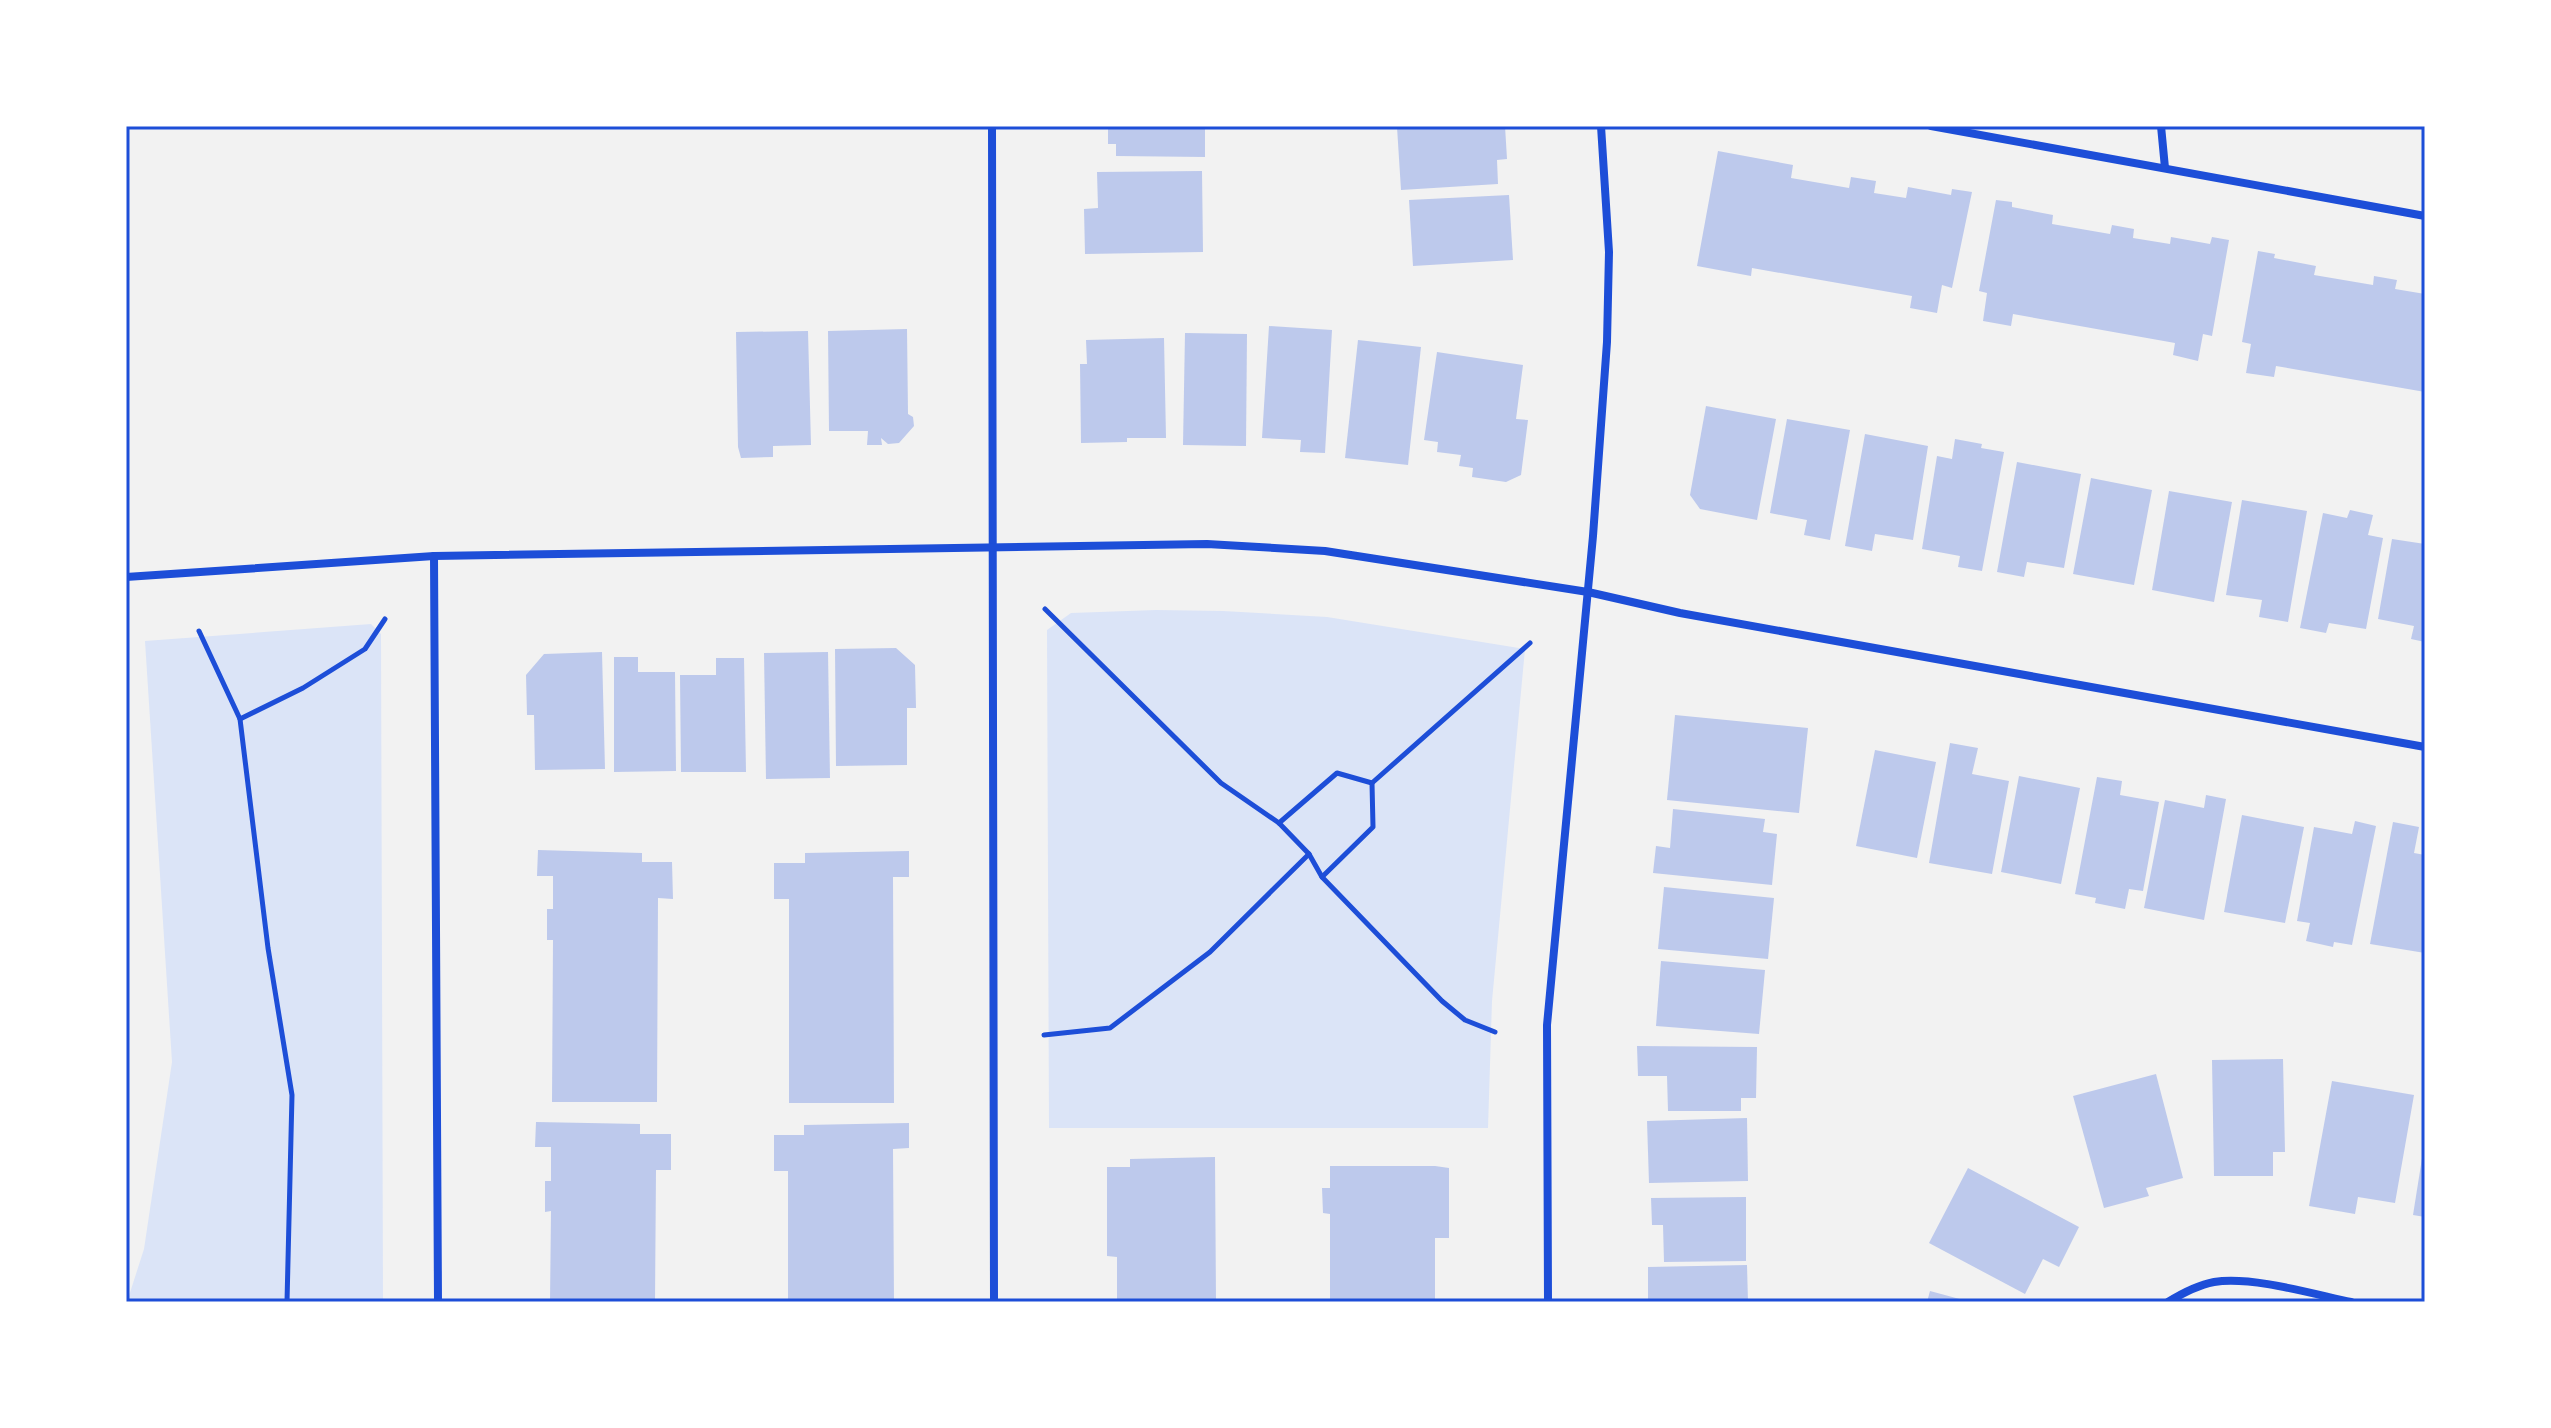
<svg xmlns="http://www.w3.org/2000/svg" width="2551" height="1428" viewBox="0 0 2551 1428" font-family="'Fira Sans Condensed',sans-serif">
<rect width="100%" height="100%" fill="#f2f2f2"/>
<g fill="#dbe4f7">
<polygon points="1156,610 1223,611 1327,617 1525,649 1492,1001 1488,1128 1049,1128 1047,630 1071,613"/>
<polygon points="371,624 381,634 383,1302 127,1302 144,1249 172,1062 145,641"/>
</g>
<g fill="#bdc9ec">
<polygon points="1108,126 1205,126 1205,157 1116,156 1116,144 1108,144"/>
<polygon points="1419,126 1505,126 1507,159 1497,160 1498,184 1401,190 1397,127"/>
<polygon points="1718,151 1793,165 1791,178 1849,188 1851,177 1876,181 1874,193 1906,198 1908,187 1951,195 1952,189 1972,192 1952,288 1942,285 1937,313 1910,308 1912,296 1752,268 1751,276 1697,266"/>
<polygon points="1202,171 1203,252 1085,254 1084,209 1098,208 1097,172"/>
<polygon points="1509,195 1513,260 1413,266 1409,200"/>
<polygon points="1996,200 2012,202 2012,207 2053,215 2052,224 2110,234 2112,225 2134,229 2133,238 2170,244 2171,237 2210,244 2212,237 2229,240 2212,336 2203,334 2198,361 2173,355 2175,343 2013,314 2011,326 1983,321 1987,293 1979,291"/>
<polygon points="2258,251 2275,254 2274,258 2316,266 2314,275 2373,285 2374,276 2397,280 2395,289 2425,294 2425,392 2276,366 2274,377 2246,373 2251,344 2242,342"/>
<polygon points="1269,326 1332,330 1325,453 1300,452 1301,440 1262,438"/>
<polygon points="907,329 908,414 913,417 914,426 899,443 888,444 881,438 882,445 867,445 868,431 829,431 828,331"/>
<polygon points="808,331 811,445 773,446 773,457 741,458 738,447 736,332"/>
<polygon points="1185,333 1247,334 1246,446 1183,445"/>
<polygon points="1164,338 1166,438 1127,438 1127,442 1081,443 1080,364 1087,364 1086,340"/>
<polygon points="1358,340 1421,347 1408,465 1345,458"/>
<polygon points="1437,352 1523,365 1516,419 1528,420 1521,475 1506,482 1472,477 1473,468 1459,466 1461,455 1437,452 1438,442 1424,440"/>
<polygon points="1706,406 1776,419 1757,520 1700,509 1690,495"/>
<polygon points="1787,419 1850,430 1830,540 1804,535 1807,520 1770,513"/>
<polygon points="1865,434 1928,446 1913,540 1875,534 1872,551 1845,546"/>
<polygon points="1955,439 1982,444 1981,448 2004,452 1982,571 1958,567 1960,556 1922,549 1937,456 1952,459"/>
<polygon points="2017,462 2081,474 2064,568 2027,562 2024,577 1997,572"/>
<polygon points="2091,478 2152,490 2134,585 2073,574"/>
<polygon points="2169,491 2232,502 2214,602 2152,590"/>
<polygon points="2242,500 2307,511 2288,622 2259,617 2262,600 2226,595"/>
<polygon points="2350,510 2373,515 2368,535 2383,538 2366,629 2329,623 2326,633 2300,628 2323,513 2347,518"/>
<polygon points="2392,539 2425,544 2425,642 2411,639 2414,626 2378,619"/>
<polygon points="896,648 915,665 916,708 907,708 907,765 836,766 835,649"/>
<polygon points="602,652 605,769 535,770 534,715 527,715 526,675 544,654"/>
<polygon points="828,652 830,778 766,779 764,653"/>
<polygon points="614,657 638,657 638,672 675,672 676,771 614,772"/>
<polygon points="716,658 744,658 746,772 681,772 680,675 716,675"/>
<polygon points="1675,715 1808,728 1799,813 1667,800"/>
<polygon points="1950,743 1978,748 1972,774 2009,781 1992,874 1929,863"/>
<polygon points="1875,750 1936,762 1917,858 1856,846"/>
<polygon points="2019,776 2080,788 2061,884 2001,872"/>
<polygon points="2097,777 2122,781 2120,795 2159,802 2143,891 2129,889 2125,909 2095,903 2096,898 2075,894"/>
<polygon points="2206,795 2226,799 2204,920 2144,908 2165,800 2204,808"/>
<polygon points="1673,809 1765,819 1763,832 1777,834 1772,885 1653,873 1656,846 1670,848"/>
<polygon points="2242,815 2304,827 2285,923 2224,912"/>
<polygon points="2355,821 2376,826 2352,945 2334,942 2333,947 2306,941 2310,923 2297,921 2314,827 2352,834"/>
<polygon points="2393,822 2419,827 2414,853 2425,855 2425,953 2370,944"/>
<polygon points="538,850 642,853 642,862 672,862 673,899 658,898 657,1102 552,1102 553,940 547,940 547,909 553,909 553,876 537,876"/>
<polygon points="909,851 909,877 893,877 894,1103 789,1103 789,899 774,899 774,863 805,863 805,853"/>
<polygon points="1664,887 1774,898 1768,959 1658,949"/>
<polygon points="1661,961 1765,970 1759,1034 1656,1026"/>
<polygon points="1637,1046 1757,1047 1756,1098 1741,1098 1741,1111 1668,1111 1667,1076 1638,1076"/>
<polygon points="2283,1059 2285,1152 2273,1152 2273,1176 2214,1176 2212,1060"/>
<polygon points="2156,1074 2183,1178 2146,1188 2149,1196 2104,1208 2073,1096"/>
<polygon points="2332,1081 2414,1095 2395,1203 2358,1197 2355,1214 2309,1206"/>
<polygon points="1747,1118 1748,1181 1649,1183 1647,1121"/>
<polygon points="536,1122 640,1124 640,1134 671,1134 671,1170 656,1170 655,1302 550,1302 551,1211 545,1212 545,1181 551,1181 551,1147 535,1147"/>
<polygon points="909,1123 909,1148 893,1149 894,1302 788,1302 788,1171 774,1171 774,1135 804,1135 804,1125"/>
<polygon points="2423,1152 2425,1152 2425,1217 2413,1215"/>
<polygon points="1215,1157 1216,1302 1117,1302 1117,1257 1107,1256 1107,1167 1130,1167 1130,1159"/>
<polygon points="1330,1166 1435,1166 1449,1168 1449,1238 1435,1238 1435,1302 1330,1302 1330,1214 1323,1213 1322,1188 1330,1188"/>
<polygon points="1968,1168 2079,1227 2059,1267 2043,1259 2025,1294 1929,1243"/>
<polygon points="1746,1197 1746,1261 1664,1262 1663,1225 1652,1225 1651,1198"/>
<polygon points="1747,1265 1748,1302 1648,1302 1648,1267"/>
<polygon points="1930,1291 1967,1301 1967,1302 1927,1302"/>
</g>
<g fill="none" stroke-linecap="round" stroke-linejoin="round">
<g stroke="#1d4ed8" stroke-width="5">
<polyline points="1045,609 1221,783 1279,823 1309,854 1322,877 1442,1001 1465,1020 1495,1032"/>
<polyline points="199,631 240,719 268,948 292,1095 287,1302"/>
<polyline points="240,719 303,688 365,649 385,619"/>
<polyline points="1279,823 1337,773 1372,783 1530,643"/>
<polyline points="1322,877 1373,827 1372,783"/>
<polyline points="1044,1035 1110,1028 1210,952 1309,854"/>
</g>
<g stroke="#1d4ed8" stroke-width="8">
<polyline points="992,126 994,1302"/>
<polyline points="1931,126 2425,216"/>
<polyline points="2161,126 2165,168"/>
<polyline points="434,556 438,1302"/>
<polyline points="126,577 434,556 1207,544 1325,551 1588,592 1680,613 2425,747"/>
<polyline points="1548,1302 1547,1025 1593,536 1607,342 1609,252 1601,126"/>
<path d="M 2168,1302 C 2181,1294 2198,1285 2214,1282 C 2252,1276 2313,1294 2351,1302"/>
</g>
</g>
<rect width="2551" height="1428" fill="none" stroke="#ffffff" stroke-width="256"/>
<rect x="128" y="128" width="2295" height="1172" fill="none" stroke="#1d4ed8" stroke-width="3"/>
</svg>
